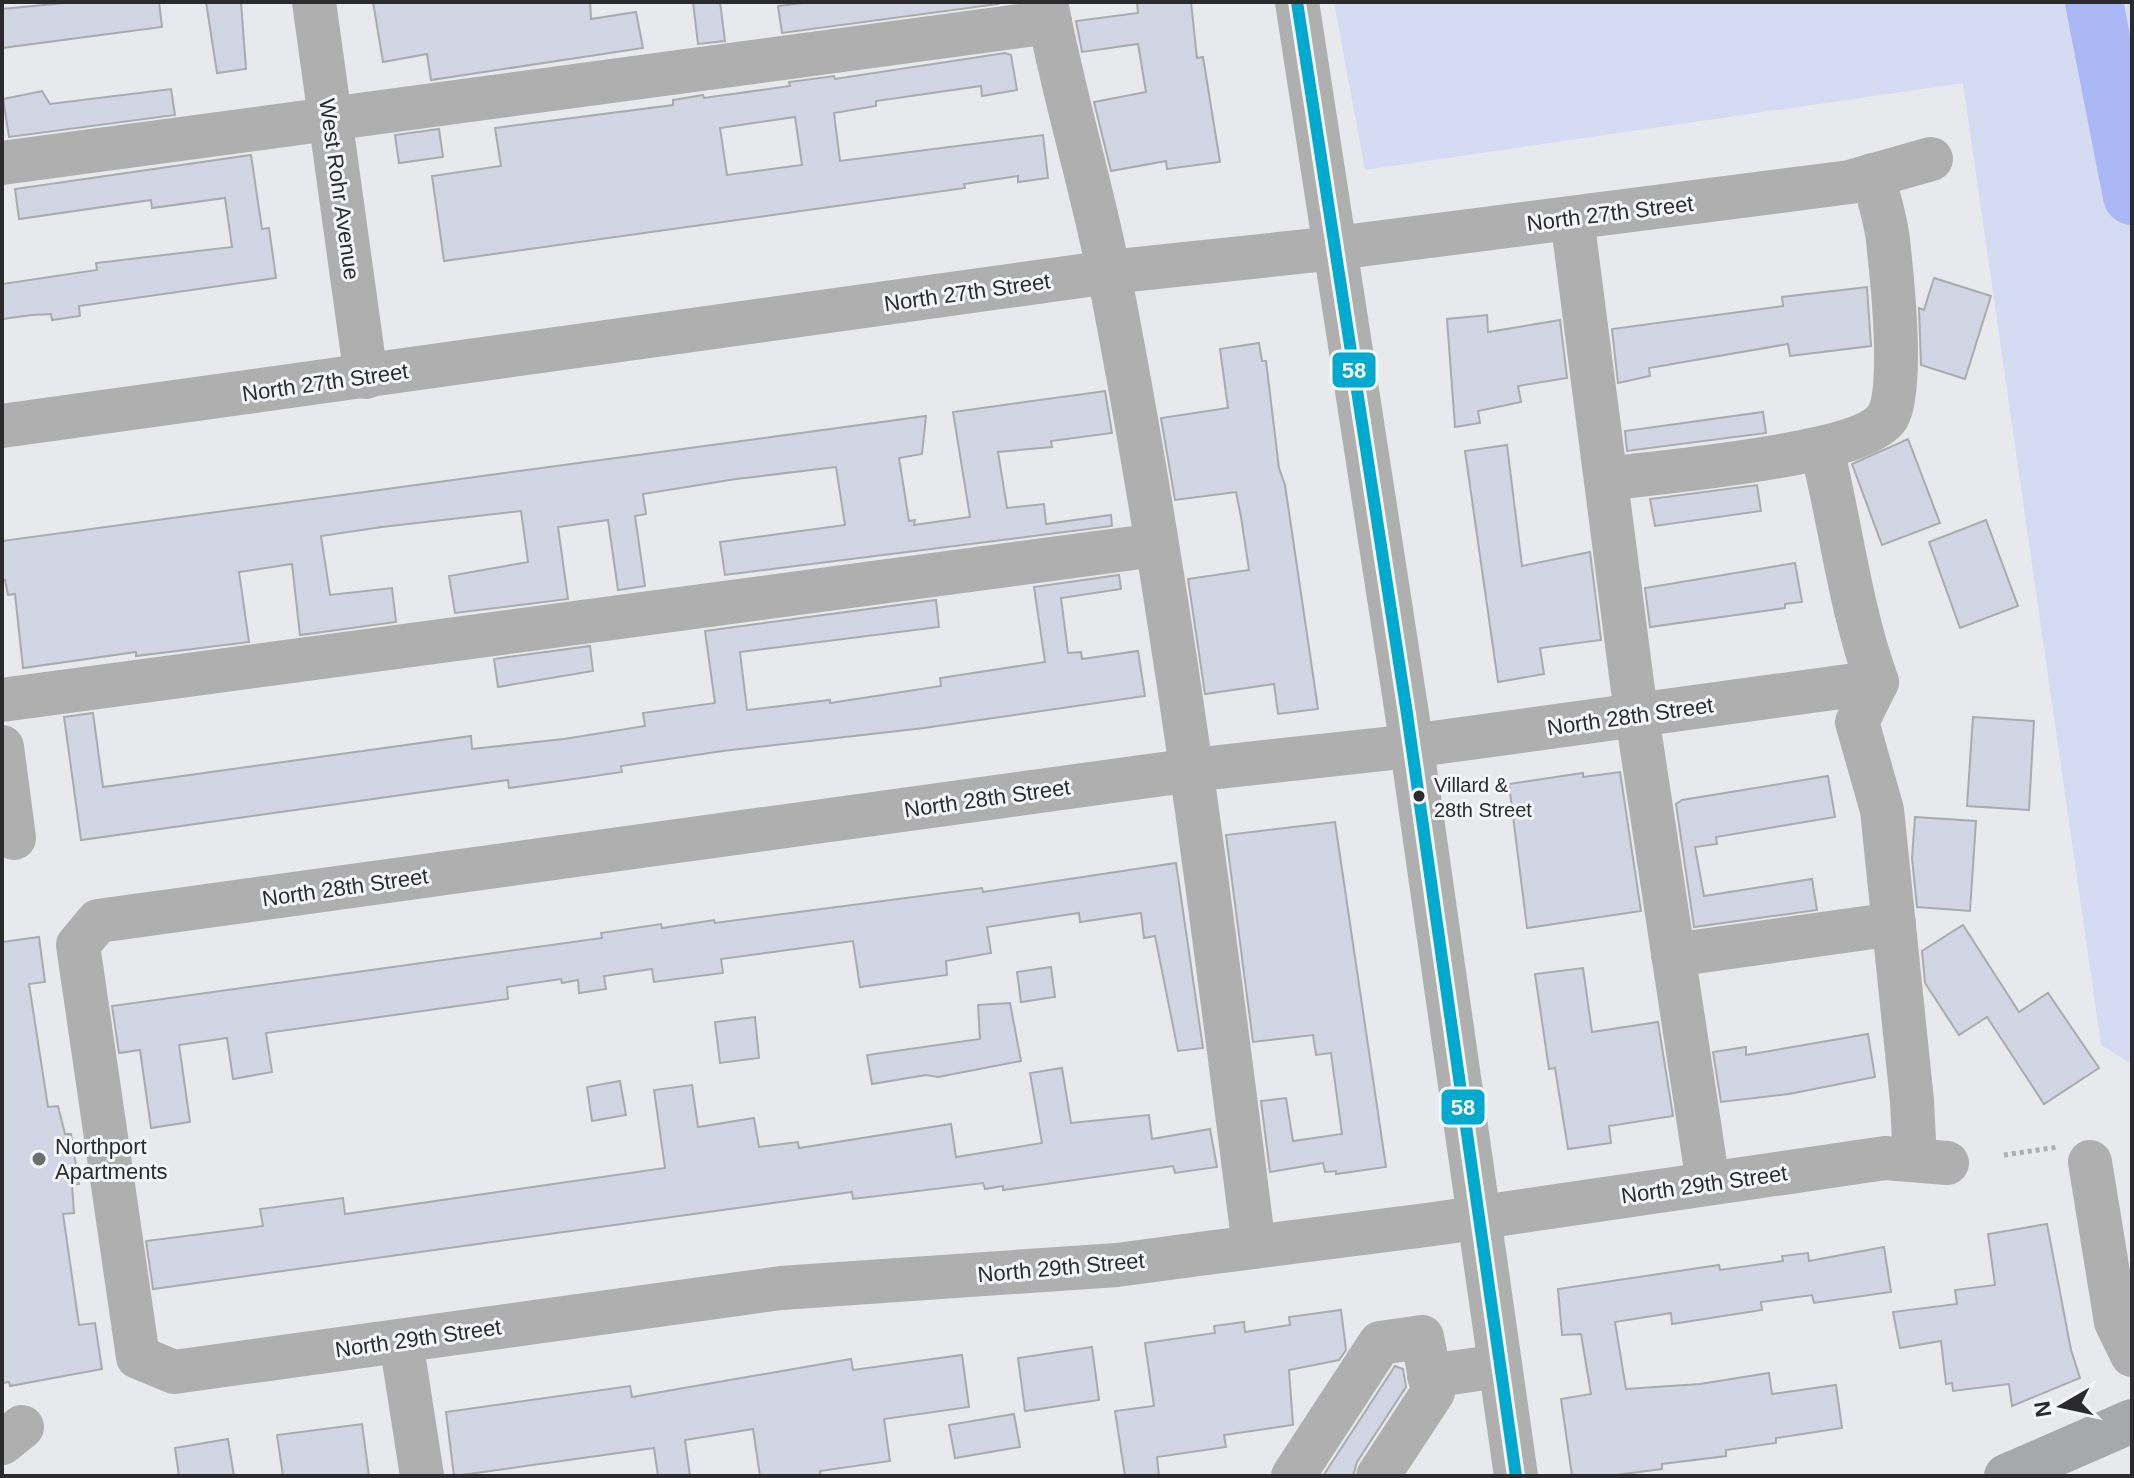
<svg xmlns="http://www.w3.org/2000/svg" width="2134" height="1478" viewBox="0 0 2134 1478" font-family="Helvetica,sans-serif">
<rect width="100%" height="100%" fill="#e8e9ec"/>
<polygon fill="#d4dbf3" points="1334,2 2132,2 2132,1064 2101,1045 1963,83 1365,170"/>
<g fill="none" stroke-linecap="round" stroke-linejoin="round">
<polyline stroke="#aab9f6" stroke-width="58" points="2094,2 2132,196"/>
</g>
<g fill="#d1d5e4" stroke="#ababad" stroke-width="2" fill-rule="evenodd">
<polygon points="75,2 159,2 162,27 2,48 2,9"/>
<polygon points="206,2 241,2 246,69 217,73"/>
<polygon points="373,2 590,2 591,19 636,12 643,48 431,80 427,54 383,62"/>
<polygon points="693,2 720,2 725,41 698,44"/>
<polygon points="811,2 997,2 998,4 782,33 778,6"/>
<polygon points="1137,2 1191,2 1197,58 1203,57 1220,162 1167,169 1166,161 1111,171 1094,102 1146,92 1138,44 1082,52 1076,21 1138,13"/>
<path d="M 1005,53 L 1011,55 L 1017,90 L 982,96 L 981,86 L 876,101 L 876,106 L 834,113 L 840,161 L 1043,135 L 1048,178 L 1018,182 L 1018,176 L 964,184 L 965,188 L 444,261 L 432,176 L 501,166 L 495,128 L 673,105 L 673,100 L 703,95 L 704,98 L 790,86 L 789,82 L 834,76 L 835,79 ZM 795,117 L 802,165 L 727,175 L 720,128 Z"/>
<polygon points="171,89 175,115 9,137 3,99 42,91 50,104"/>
<polygon points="439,129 443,157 399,163 395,135"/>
<polygon points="251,155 262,229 269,228 276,278 79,306 80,316 52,320 51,314 32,315 2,319 2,284 97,270 96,263 232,247 225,198 152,208 151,200 19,219 15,189"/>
<polygon points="1934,278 1991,296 1965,379 1921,365 1919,308 1924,310"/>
<polygon points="1867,287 1871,346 1790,356 1788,344 1649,368 1650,376 1618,383 1612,329 1783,306 1782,297"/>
<polygon points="1487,315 1488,332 1560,320 1567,378 1518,386 1521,402 1478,411 1480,423 1455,427 1447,319"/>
<polygon points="1259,343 1262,361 1266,361 1279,468 1285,485 1318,709 1278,714 1274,684 1205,694 1188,579 1249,570 1241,517 1236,492 1175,500 1161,418 1228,408 1220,349"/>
<polygon points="1105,391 1112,433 1051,441 1052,447 998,452 1007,508 1044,504 1046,524 1111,515 1112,526 725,575 720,542 845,525 836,467 736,479 643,494 646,514 635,516 645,586 618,590 608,520 558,527 568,599 455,613 449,576 528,562 521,511 382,527 321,536 330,595 392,588 396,622 300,635 292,564 239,572 249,642 136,656 136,652 23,668 15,594 8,595 5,580 2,580 2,541 926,416 922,454 899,458 909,521 915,520 914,525 970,517 953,412"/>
<polygon points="1763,412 1766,433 1627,451 1625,431"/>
<polygon points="1908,439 1940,523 1882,545 1852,464"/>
<polygon points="1507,445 1522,566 1590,552 1601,640 1540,648 1544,674 1498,682 1465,451"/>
<polygon points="1757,485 1761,511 1655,526 1650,499"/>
<polygon points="1986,520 2018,606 1960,628 1929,542"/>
<polygon points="1795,563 1802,602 1785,604 1785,608 1650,627 1645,588"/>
<polygon points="1119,575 1121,589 1061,598 1068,653 1081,652 1082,659 1138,651 1145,696 924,728 723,751 621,766 622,772 581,778 509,788 508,780 81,840 64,717 93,713 103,787 471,736 472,749 564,739 645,726 643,713 715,703 705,631 936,600 939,627 740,652 747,710 830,700 830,703 941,686 940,678 1045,662 1034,587"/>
<polygon points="590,646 593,671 498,687 494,659"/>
<polygon points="1973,717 2034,721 2029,810 1967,806"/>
<polygon points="1620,772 1641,911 1527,928 1509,784 1583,773 1583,777"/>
<polygon points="1828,776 1835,817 1716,837 1717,844 1695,847 1704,896 1812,879 1817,910 1694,927 1676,804 1682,800"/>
<polygon points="1915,817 1976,821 1970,911 1917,907 1912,858"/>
<polygon points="1335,822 1386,1167 1336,1174 1336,1171 1325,1172 1323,1163 1270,1172 1261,1101 1286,1098 1293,1141 1342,1134 1331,1053 1316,1055 1313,1035 1253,1042 1226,835"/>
<polygon points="1176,863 1203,1048 1178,1051 1155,936 1144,938 1141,913 1080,922 1079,913 987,927 991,953 946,961 947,975 860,987 853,941 721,959 723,973 654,982 652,969 604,976 606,989 579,993 578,980 562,983 561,979 507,987 508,999 266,1033 272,1072 233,1079 227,1038 179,1045 190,1122 151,1128 140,1050 119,1053 112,1006 602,938 601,933 661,924 662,928 714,920 715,923 982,888 983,892"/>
<polygon points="1963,925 2019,1012 2048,993 2099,1068 2044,1104 1987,1017 1959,1035 1925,983 1922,951"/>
<polygon points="39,937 45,982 29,984 48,1107 58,1106 65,1134 71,1134 79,1184 72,1185 74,1213 63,1214 79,1325 95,1323 102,1369 10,1386 9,1382 2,1383 2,942"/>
<polygon points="1051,967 1055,997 1021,1002 1017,972"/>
<polygon points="1583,968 1592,1032 1658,1022 1673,1116 1609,1126 1611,1143 1568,1149 1555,1068 1549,1069 1535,974"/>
<polygon points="1010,1003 1021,1061 938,1077 926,1075 872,1084 867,1055 980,1039 978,1005"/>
<polygon points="755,1017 759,1058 720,1063 715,1022"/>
<polygon points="1868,1034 1875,1077 1789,1094 1721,1102 1713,1052 1746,1047 1746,1055"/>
<polygon points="1062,1068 1071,1123 1149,1115 1152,1139 1210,1129 1217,1167 1175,1173 1173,1166 1003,1190 1003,1186 985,1189 983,1183 853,1199 852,1192 153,1289 146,1241 263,1226 260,1209 343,1198 345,1214 665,1168 654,1090 692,1085 698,1127 754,1118 759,1147 798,1142 799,1148 951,1124 956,1157 1042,1143 1030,1073"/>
<polygon points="620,1081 626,1115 592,1121 587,1087"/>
<polygon points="2047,1224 2071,1350 2080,1378 2012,1406 2009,1384 1953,1391 1952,1383 1946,1384 1941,1341 1900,1348 1893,1312 1957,1304 1955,1290 1995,1285 1988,1234"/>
<polygon points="1884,1247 1891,1292 1814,1303 1812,1295 1761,1302 1762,1310 1672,1324 1671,1313 1615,1322 1626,1389 1700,1384 1769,1373 1772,1394 1836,1385 1842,1428 1776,1438 1776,1443 1726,1450 1726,1456 1662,1464 1662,1469 1608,1476 1572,1476 1561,1399 1591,1394 1581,1334 1562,1335 1558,1289 1719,1265 1720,1270 1783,1261 1782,1256 1808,1253 1809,1261"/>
<polygon points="1341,1310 1346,1350 1339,1360 1289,1370 1293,1425 1224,1435 1226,1447 1157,1457 1159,1476 1125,1476 1115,1411 1154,1406 1145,1343 1215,1333 1214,1326 1244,1322 1245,1332 1290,1325 1289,1317"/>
<polygon points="1092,1347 1099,1400 1025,1411 1018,1358"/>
<polygon points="962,1355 969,1407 884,1419 890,1461 820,1471 821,1476 760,1476 753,1429 685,1440 690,1476 658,1476 654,1448 454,1476 446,1412 630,1386 632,1397 851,1359 853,1370"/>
<polygon points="1395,1366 1403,1369 1406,1387 1357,1462 1353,1476 1323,1476"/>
<polygon points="1014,1414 1020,1447 955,1458 949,1425"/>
<polygon points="362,1424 369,1476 283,1476 277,1435"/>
<polygon points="228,1439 234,1476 179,1476 175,1448"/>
</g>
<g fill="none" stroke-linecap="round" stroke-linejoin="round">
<polyline stroke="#acadae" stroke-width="5" stroke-dasharray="4 4" stroke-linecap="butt" points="2004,1155 2058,1147"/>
<g stroke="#afafb0" stroke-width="44">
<polyline points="314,2 366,377"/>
<path d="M 1046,2 C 1063,93 1091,183 1109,274 C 1172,596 1213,922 1254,1247"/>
<polyline points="1297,2 1407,714 1516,1476"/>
<polyline points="2,163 1050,22"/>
<polyline points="1572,218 1632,683 1708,1183"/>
<polyline points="2,426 1109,272 1336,248 1850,182 1931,159"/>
<path d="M 1822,449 C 1841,527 1850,607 1877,682 L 1857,722 L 1882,810 L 1912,1101 L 1915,1160"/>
<path d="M 1606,479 C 1657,472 1865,456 1888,416 C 1904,388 1892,276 1888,241 C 1886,219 1878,197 1873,175"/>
<polyline points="1877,682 1411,746 1192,770 98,921 78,945 138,1357 174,1372 781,1288 1117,1265 1199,1254 1434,1224 1885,1158 1947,1163"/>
<polyline points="2,700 1156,545"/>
<polyline points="2,747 14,838"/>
<polyline points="1673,955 1894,924"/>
<polyline points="2090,1162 2116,1322 2132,1355"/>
<polyline points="401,1341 422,1476"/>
<polyline points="1429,1376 1500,1366"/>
<polyline points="2,1443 22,1427"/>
<polyline points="1293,1476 1380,1343 1422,1337 1433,1392 1378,1476"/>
</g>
<polyline stroke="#a7a8aa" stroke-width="44" points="2006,1476 2132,1421"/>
<g stroke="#f4f6fa" stroke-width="18">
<polyline id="bus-1" points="1297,2 1407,714 1516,1476"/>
</g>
<use href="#bus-1" stroke="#00a9ce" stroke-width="12"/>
</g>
<circle fill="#2b2b2d" stroke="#f4f6fa" stroke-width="3" cx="1419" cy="796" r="7"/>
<circle fill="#6d6e70" stroke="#f4f6fa" stroke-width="3" cx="39" cy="1159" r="8"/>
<g text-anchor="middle" stroke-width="6" stroke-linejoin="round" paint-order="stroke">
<g font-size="20" fill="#2b2b2d" stroke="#f4f6fa" text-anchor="start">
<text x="1434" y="792">Villard &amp;<tspan x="1434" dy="25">28th Street</tspan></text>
</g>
<g font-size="22" fill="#2b2b2d" stroke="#f4f6fa">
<text transform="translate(340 189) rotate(82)" y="8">West Rohr Avenue</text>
<text transform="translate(1610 213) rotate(-7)" y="8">North 27th Street</text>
<text transform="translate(967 292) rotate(-8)" y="8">North 27th Street</text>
<text transform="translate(325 382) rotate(-8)" y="8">North 27th Street</text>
<text transform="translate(1630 716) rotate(-8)" y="8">North 28th Street</text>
<text transform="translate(987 798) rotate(-8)" y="8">North 28th Street</text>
<text transform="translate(345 887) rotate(-8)" y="8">North 28th Street</text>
<text transform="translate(1704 1184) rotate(-8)" y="8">North 29th Street</text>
<text transform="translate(1061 1267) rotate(-5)" y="8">North 29th Street</text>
<text transform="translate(418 1338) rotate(-8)" y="8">North 29th Street</text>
</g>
<g font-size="22" fill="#2b2b2d" stroke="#f4f6fa" text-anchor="start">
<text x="55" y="1154">Northport<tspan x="55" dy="25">Apartments</tspan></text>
</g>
</g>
<g stroke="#f4f6fa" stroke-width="3">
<rect x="1331" y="351" width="46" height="38" rx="8" fill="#00a9ce"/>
<rect x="1440" y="1088" width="46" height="38" rx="8" fill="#00a9ce"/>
</g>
<g font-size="22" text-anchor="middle" font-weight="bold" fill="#fff">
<text x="1354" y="378">58</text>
<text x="1463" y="1115">58</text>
</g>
<rect width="2134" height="1478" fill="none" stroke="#2b2b2d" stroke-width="8"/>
<g transform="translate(2062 1406) rotate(261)" stroke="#f4f6fa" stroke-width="6" paint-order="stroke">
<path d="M0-6L14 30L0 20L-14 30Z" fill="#2b2b2d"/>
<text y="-12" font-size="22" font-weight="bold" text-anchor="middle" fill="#2b2b2d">N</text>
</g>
</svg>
